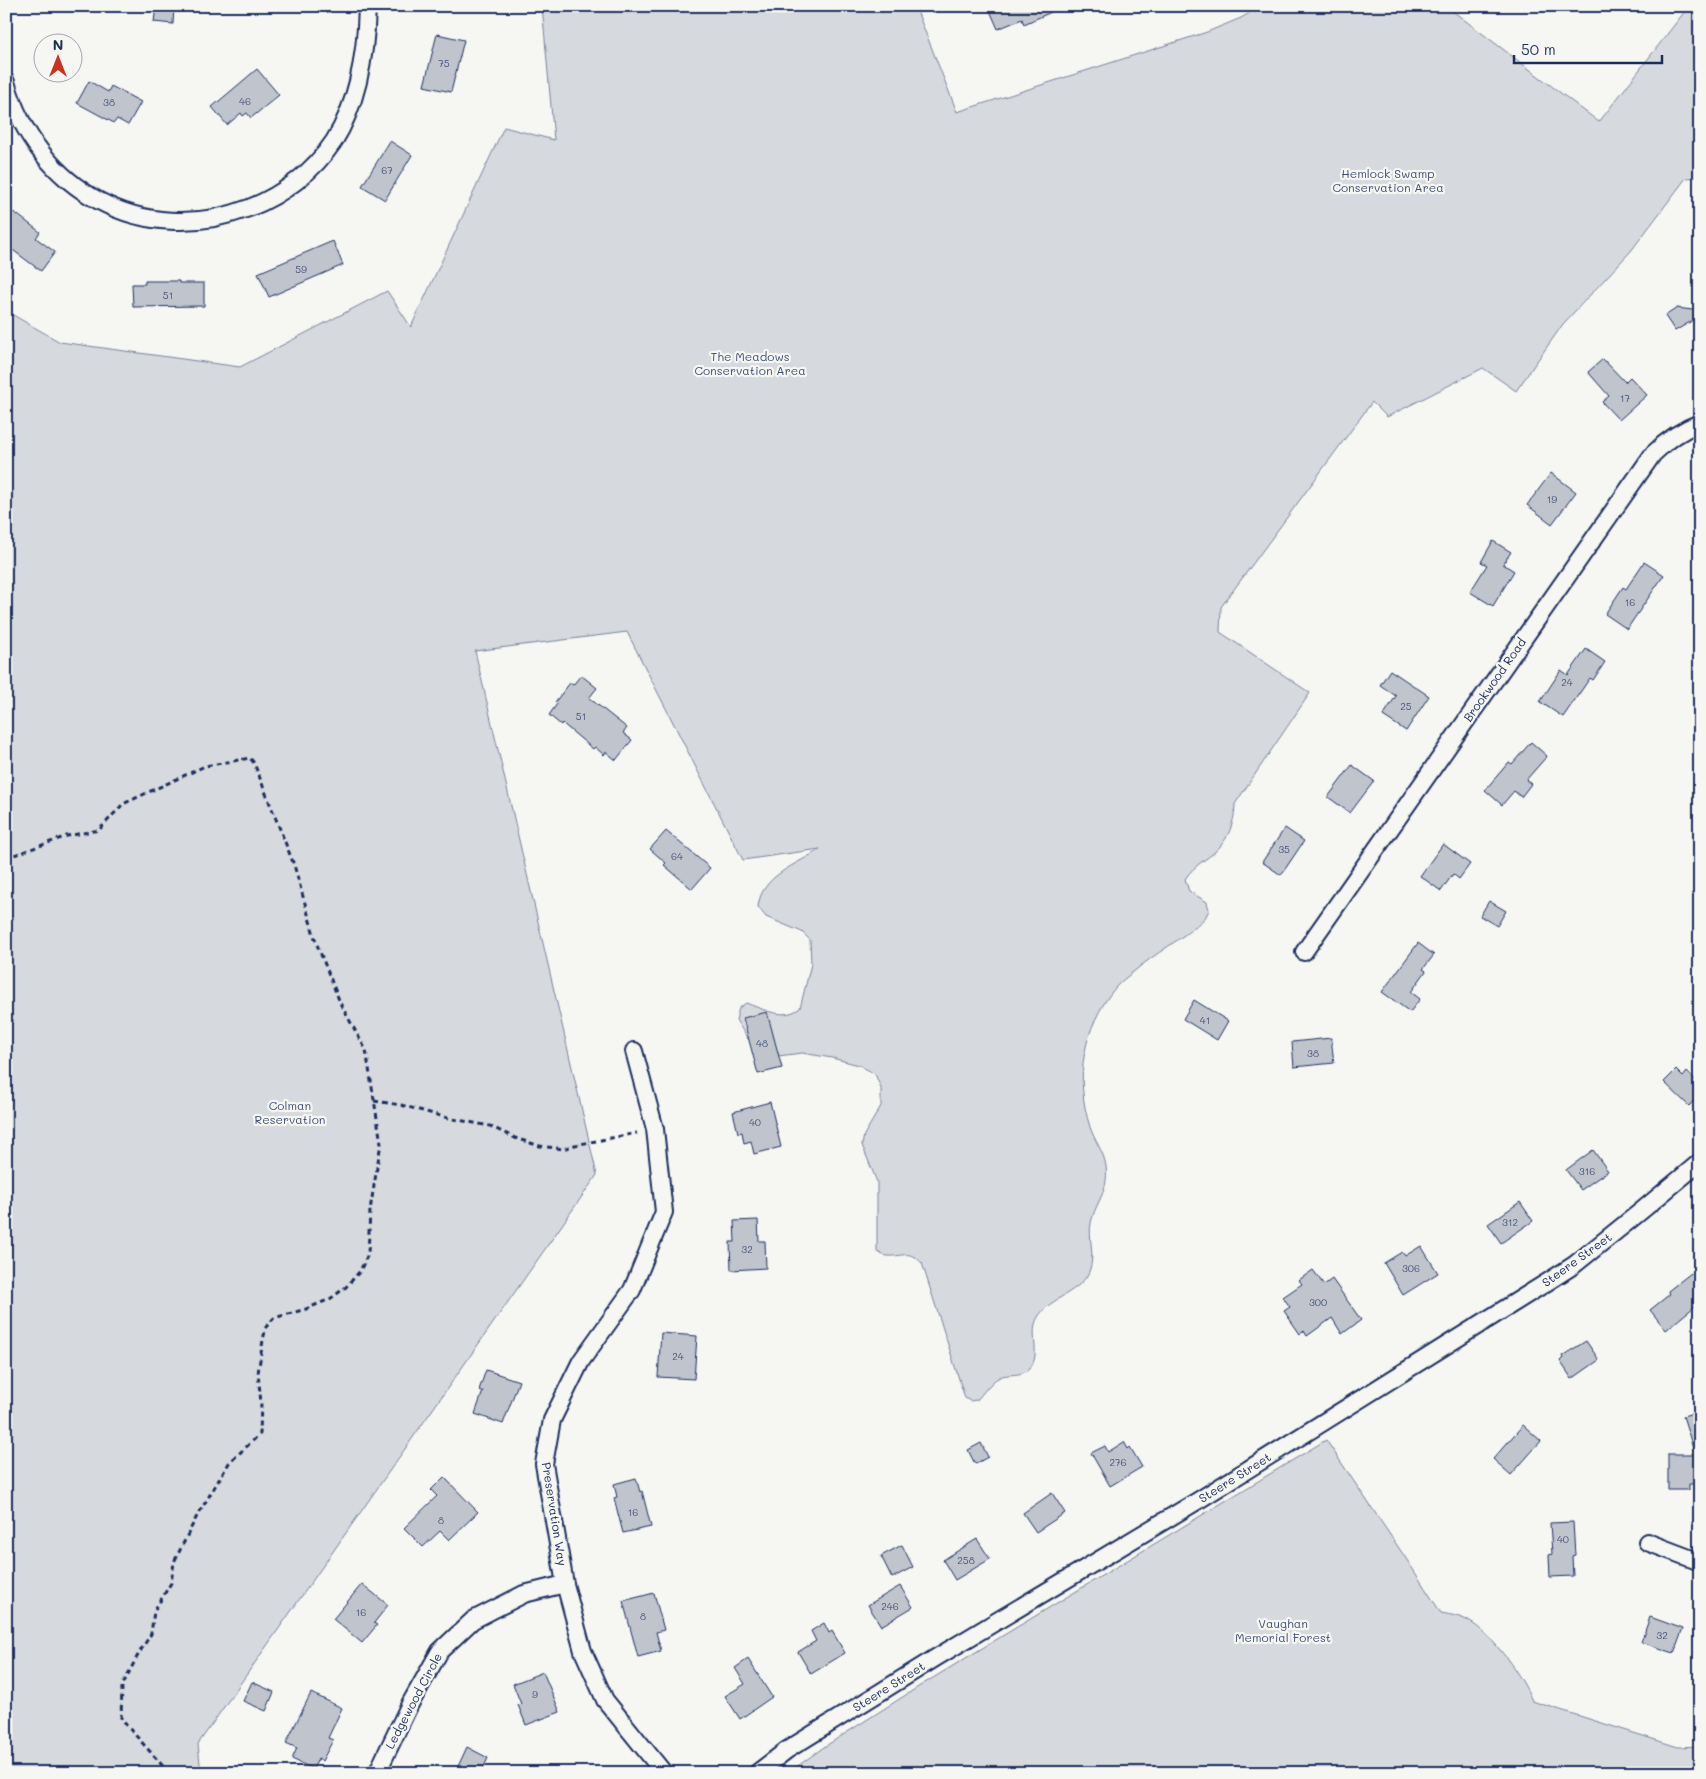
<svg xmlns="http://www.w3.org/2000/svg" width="1706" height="1779" viewBox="0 0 1706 1779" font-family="Mali,sans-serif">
<rect width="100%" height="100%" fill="#f6f6f2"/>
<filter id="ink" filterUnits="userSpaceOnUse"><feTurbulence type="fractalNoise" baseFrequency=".02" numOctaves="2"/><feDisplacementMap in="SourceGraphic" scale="10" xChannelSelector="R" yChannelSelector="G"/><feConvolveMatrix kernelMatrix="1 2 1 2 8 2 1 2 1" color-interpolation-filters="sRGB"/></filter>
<g filter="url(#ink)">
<g fill="#d6d9dd" stroke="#78849e">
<path d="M 542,6 L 915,6 L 957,112 L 1207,32 L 1241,18 L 1261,6 L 1446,6 L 1599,122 L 1689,6 L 1700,6 L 1700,177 L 1686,178 L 1631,251 L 1563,324 L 1516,391 L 1483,368 L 1387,417 L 1372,402 L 1221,607 L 1220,632 L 1310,693 L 1235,804 C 1235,817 1231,833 1222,844 C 1212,858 1196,862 1185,879 L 1189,891 L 1207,902 L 1209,910 L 1205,918 C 1183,939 1155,953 1132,973 C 1127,977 1120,982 1115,988 C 1083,1028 1074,1077 1090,1127 C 1094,1140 1104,1152 1106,1166 C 1109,1193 1096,1200 1091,1223 C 1088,1238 1095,1254 1090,1269 C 1083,1292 1050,1297 1038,1317 C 1028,1333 1042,1353 1030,1368 C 1022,1378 1007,1372 998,1378 C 992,1381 982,1394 977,1400 L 970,1401 L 965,1398 L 922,1263 C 908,1249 904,1257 888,1256 C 884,1256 880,1253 877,1252 L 877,1182 L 862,1145 L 864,1135 L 881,1106 L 881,1088 L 875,1074 L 859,1065 L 832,1058 L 802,1053 L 778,1056 L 770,1055 L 748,1039 L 736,1020 L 739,1008 L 746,1003 C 763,1009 784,1021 800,1008 L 811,964 L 810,940 L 802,932 L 766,917 L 758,907 C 761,875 797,865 820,849 L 743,860 L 627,632 L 475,651 L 597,1175 L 198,1744 L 201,1773 L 6,1773 L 6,311 L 60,342 L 240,367 L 387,291 L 411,327 L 504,127 L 554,140 Z"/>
<path d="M 1326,1440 L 1407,1560 L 1441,1613 C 1451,1615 1461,1616 1470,1622 C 1492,1634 1524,1679 1532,1701 L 1678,1747 L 1700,1746 L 1700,1773 L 788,1773 L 824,1747 L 923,1684 Z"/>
</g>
<g fill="#c0c4cd" stroke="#1b2f5e">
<polygon points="156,6 174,6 173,24 154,22"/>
<polygon points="988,6 1065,6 1024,24 1022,19 998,29"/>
<polygon points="437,34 464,40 451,92 424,86"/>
<polygon points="257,69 279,95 251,118 247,113 243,116 241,113 227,125 212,107"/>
<polygon points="89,81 108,92 111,86 141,102 128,125 117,119 114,123 77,103"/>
<polygon points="390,141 412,155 385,200 362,186"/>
<polygon points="14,212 40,232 36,238 55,252 41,271 6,245 6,222"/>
<polygon points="333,241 343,265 269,297 258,273"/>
<polygon points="145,281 179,281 179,283 204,283 204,306 133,307 132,284 145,284"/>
<polygon points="1677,308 1700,311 1700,316 1675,331 1665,316"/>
<polygon points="1603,359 1625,382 1630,377 1647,395 1619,420 1602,402 1609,396 1588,372"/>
<polygon points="1551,473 1576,492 1552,524 1527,505"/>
<polygon points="1493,541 1511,552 1503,564 1514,571 1493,606 1470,592 1487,565 1481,562"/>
<polygon points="1644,562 1664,575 1627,629 1605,614 1623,587 1626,589"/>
<polygon points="1586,649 1605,662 1593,680 1590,678 1563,717 1540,702 1561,670 1568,675"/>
<polygon points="1390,670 1429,696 1406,731 1383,716 1396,696 1380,685"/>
<polygon points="581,675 597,688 589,698 627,728 623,733 632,740 616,760 606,752 604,755 595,747 593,749 562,723 561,725 549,715 557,704 555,702 570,683 573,685"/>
<polygon points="1531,742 1547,756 1526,780 1531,784 1521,797 1514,791 1502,805 1485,790 1509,762 1512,764"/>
<polygon points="1352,765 1374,781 1350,813 1328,797"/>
<polygon points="1285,828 1304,841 1281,875 1262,862"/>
<polygon points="666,831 710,868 692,889 664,865 666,863 650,849"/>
<polygon points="1443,844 1470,864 1459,879 1453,874 1441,891 1420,876"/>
<polygon points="1489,901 1506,911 1497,926 1480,916"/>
<polygon points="1418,943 1434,955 1423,969 1426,971 1411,992 1420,999 1410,1012 1382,992"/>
<polygon points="1194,1000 1228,1021 1217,1040 1183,1019"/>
<polygon points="767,1012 782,1068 758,1074 743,1018"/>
<polygon points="1331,1038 1334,1063 1294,1067 1292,1042"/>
<polygon points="1676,1070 1683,1077 1687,1072 1700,1084 1700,1094 1689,1106 1664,1082"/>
<polygon points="770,1102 781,1147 754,1154 751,1141 744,1143 742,1132 738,1133 733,1112"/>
<polygon points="1593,1150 1608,1171 1581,1190 1566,1170"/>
<polygon points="1520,1202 1533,1221 1501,1243 1488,1224"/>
<polygon points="758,1220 759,1241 765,1241 766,1268 731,1270 730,1242 735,1242 734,1221"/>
<polygon points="1421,1246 1438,1273 1403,1295 1384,1263 1402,1252 1405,1256"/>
<polygon points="1313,1270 1324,1285 1332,1279 1361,1320 1342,1334 1332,1318 1307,1336 1304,1331 1300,1334 1284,1311 1290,1307 1283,1297 1302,1284 1299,1280"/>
<polygon points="1691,1273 1700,1284 1700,1302 1666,1330 1650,1310 1670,1294 1668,1291"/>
<polygon points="661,1333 697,1336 694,1379 658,1377"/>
<polygon points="1586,1341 1599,1360 1572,1379 1560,1361 1563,1358 1562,1356"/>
<polygon points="486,1370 519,1381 503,1424 475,1414 483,1391 479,1390"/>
<polygon points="1700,1411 1700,1484 1689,1484 1689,1490 1668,1490 1668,1454 1695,1454 1683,1416"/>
<polygon points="1523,1425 1541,1441 1511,1475 1493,1459"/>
<polygon points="1124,1442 1128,1449 1130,1447 1142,1467 1110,1486 1091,1453 1105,1446 1108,1452"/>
<polygon points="981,1443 988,1457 975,1464 968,1450"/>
<polygon points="444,1477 478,1512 449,1540 440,1531 423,1547 404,1528 437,1496 431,1490"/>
<polygon points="636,1478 640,1492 642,1491 651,1527 623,1533 614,1498 617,1497 614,1484"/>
<polygon points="1052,1493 1065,1513 1036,1532 1023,1513"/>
<polygon points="1573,1522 1575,1555 1572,1556 1573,1576 1550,1577 1549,1555 1552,1554 1550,1523"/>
<polygon points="977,1539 990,1559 955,1580 943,1560"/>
<polygon points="902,1545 913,1567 892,1578 881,1556"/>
<polygon points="362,1584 388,1605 374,1623 377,1625 362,1643 333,1619"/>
<polygon points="900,1586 913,1607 881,1626 868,1605"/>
<polygon points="654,1593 664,1630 656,1632 661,1651 638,1657 623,1601"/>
<polygon points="1650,1617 1683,1629 1674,1653 1641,1642"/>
<polygon points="824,1623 829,1633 832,1631 845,1653 811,1674 798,1652 816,1641 811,1631"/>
<polygon points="748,1659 772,1697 740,1719 725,1696 745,1684 735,1668"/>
<polygon points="543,1672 560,1712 526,1725 518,1705 521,1704 513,1684"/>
<polygon points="252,1682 274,1692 266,1711 243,1701"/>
<polygon points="311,1693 342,1708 328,1738 333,1740 322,1761 318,1759 313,1769 292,1759 297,1748 286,1743"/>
<polygon points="467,1747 488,1758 481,1773 455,1773"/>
</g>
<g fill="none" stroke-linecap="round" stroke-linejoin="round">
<g stroke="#1b2f5e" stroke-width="20">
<g id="minor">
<path d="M 6,82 C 37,190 142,249 249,208 C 283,195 314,171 334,141 C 359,101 366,52 367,6"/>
<path d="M 1304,952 L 1653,454 C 1667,440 1681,430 1700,423"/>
<polyline points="634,1051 655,1129 664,1212 632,1290 581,1361 552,1420 544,1464 565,1584 583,1651 605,1700 664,1773"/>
<polyline points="1647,1542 1700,1562"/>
<polyline points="377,1773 410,1704 440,1651 473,1620 524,1594 565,1584"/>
<polyline points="757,1773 787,1750 937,1657 1199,1500 1549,1281 1574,1265 1640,1212 1700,1162"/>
</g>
</g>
<g stroke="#1b2f5e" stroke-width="3" stroke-dasharray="5 4" stroke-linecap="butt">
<polyline points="6,858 67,836 99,830 123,804 205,766 250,758 254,763 294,865 316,942 341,1005 366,1050 381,1143 370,1210 368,1254 360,1271 346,1287 330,1299 306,1309 274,1318 266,1327 263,1340 258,1373 261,1403 260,1434 229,1463 196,1518 174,1562 171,1583 154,1611 151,1634 139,1653 122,1686 121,1719 169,1773"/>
<polyline points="374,1101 401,1105 448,1118 490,1126 515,1138 540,1146 563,1149 575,1145 637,1133"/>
</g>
<use href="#minor" stroke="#f6f6f2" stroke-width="16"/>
</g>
</g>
<g text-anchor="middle" stroke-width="4.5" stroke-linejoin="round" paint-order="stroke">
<g font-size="10" fill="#44547a">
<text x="444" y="67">75</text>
<text x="245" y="105">46</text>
<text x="109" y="106">38</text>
<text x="387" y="174">67</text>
<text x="301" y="273">59</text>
<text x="168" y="299">51</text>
<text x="1625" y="402">17</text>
<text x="1552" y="503">19</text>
<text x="1630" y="606">16</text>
<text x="1567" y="686">24</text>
<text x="1406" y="710">25</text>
<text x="581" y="720">51</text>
<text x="1284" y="853">35</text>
<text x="677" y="860">64</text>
<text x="1205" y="1024">41</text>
<text x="762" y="1047">48</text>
<text x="1313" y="1057">38</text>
<text x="755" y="1126">40</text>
<text x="1587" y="1175">316</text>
<text x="1510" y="1226">312</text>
<text x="747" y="1253">32</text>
<text x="1411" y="1272">306</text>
<text x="1318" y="1306">300</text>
<text x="678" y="1360">24</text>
<text x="1118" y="1466">276</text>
<text x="633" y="1516">16</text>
<text x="441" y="1524">8</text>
<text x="1563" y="1543">40</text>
<text x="966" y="1564">258</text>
<text x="890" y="1610">246</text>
<text x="361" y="1616">16</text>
<text x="643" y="1620">8</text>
<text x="1662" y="1639">32</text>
<text x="535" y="1698">9</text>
</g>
<g font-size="12" fill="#405177" stroke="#f6f6f2">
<text x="1388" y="178">Hemlock Swamp<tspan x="1388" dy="14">Conservation Area</tspan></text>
<text x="750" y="361">The Meadows<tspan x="750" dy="14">Conservation Area</tspan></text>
<text x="290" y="1110">Colman<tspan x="290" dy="14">Reservation</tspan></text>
<text x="1283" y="1628">Vaughan<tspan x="1283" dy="14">Memorial Forest</tspan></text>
</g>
<g font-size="12" fill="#1b2f5e" stroke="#f6f6f2">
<text transform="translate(1495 680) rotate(-55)" y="4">Brookwood Road</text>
<text transform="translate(1577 1260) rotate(-36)" y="4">Steere Street</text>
<text transform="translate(1235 1478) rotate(-32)" y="4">Steere Street</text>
<text transform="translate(554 1514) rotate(81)" y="4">Preservation Way</text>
<text transform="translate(889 1687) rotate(-32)" y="4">Steere Street</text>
<text transform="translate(414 1701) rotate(-62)" y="4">Ledgewood Circle</text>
</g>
</g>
<rect width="1706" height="1779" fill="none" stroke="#f6f6f2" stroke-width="25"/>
<rect x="12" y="12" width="1681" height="1754" fill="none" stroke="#1b2f5e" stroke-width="2" filter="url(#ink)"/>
<g transform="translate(58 58)"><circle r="24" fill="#f6f6f2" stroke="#9ea6b7"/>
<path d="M0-4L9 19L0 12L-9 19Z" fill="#c8321e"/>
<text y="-8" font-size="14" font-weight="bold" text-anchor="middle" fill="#1b2f5e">N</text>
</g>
<path d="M1514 55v8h148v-8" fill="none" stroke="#1b2f5e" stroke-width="2.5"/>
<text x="1521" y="55" font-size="15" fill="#1b2f5e" stroke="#f6f6f2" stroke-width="4" paint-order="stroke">50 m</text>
</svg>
